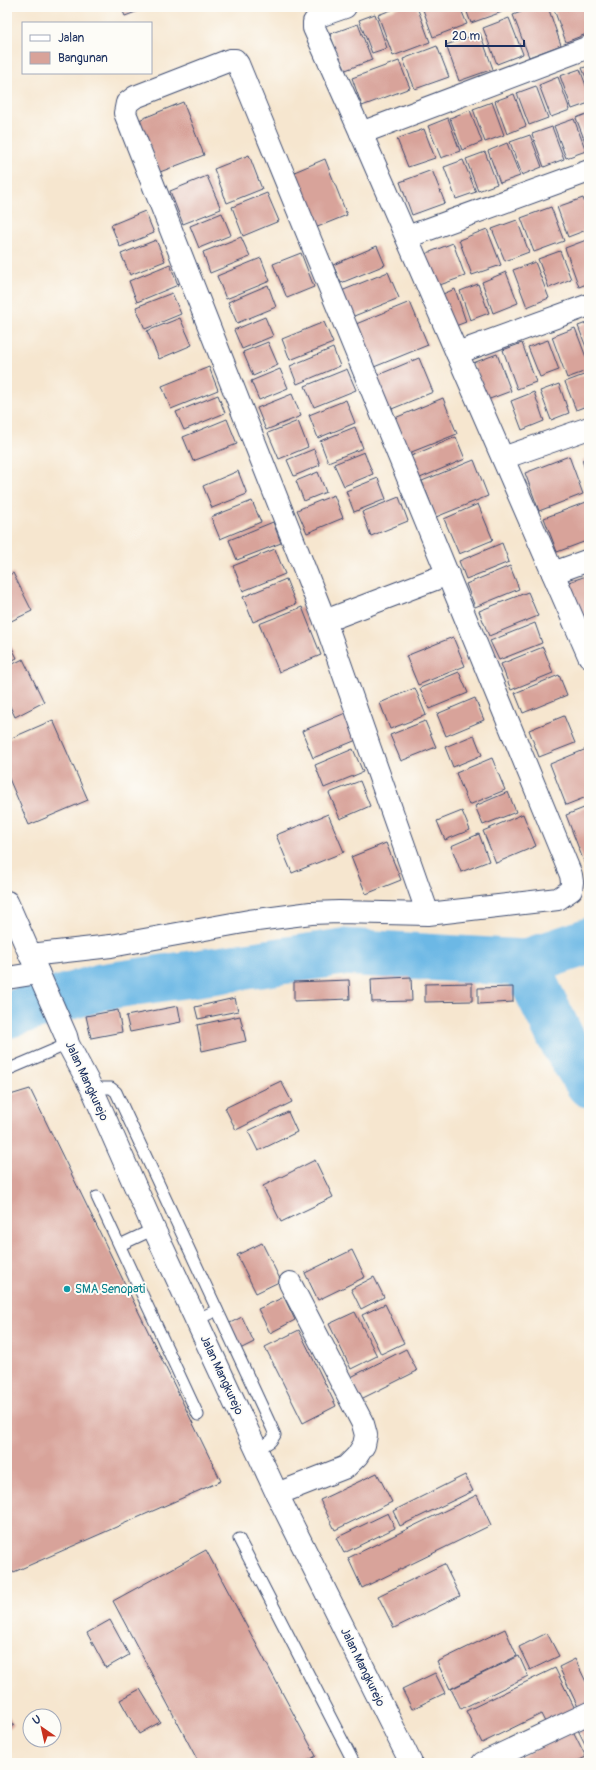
<svg xmlns="http://www.w3.org/2000/svg" width="596" height="1770" viewBox="0 0 596 1770" font-family="Pangolin,sans-serif">
<rect width="100%" height="100%" fill="#fdfcf7"/>
<filter id="ink" filterUnits="userSpaceOnUse"><feTurbulence type="fractalNoise" baseFrequency=".025" numOctaves="2"/><feDisplacementMap in="SourceGraphic" scale="8" xChannelSelector="R" yChannelSelector="G"/><feConvolveMatrix kernelMatrix="1 2 1 2 8 2 1 2 1" color-interpolation-filters="sRGB"/></filter>
<filter id="wash" filterUnits="userSpaceOnUse"><feTurbulence type="fractalNoise" baseFrequency=".012" numOctaves="4" result="noise"/><feDisplacementMap in="SourceGraphic" scale="16" xChannelSelector="R" yChannelSelector="G"/><feGaussianBlur stdDeviation="0.9" result="paint"/><feColorMatrix in="noise" values="0 0 0 0 0 0 0 0 0 0 0 0 0 0 0 0 0 1.4 0 .05"/><feComposite in="paint" operator="in"/></filter>
<g filter="url(#wash)">
<rect width="100%" height="100%" fill="#f6e6cf"/>
<g fill="none" stroke-linecap="round" stroke-linejoin="round">
<g stroke="#6cb8e5" stroke-width="47">
<polyline points="524,963 564,1044 589,1084"/>
<polyline points="7,1015 101,987 343,952 524,963 589,941"/>
</g>
</g>
<g id="blocks">
<g fill="#d8a39a">
<polygon points="121,7 149,7 125,16"/>
<polygon points="399,7 417,7 430,42 393,56 378,15"/>
<polygon points="422,7 460,7 467,24 433,37"/>
<polygon points="465,7 500,7 502,12 471,23"/>
<polygon points="534,7 548,7 561,45 529,57 513,15"/>
<polygon points="553,7 589,7 589,33 566,42"/>
<polygon points="375,14 387,48 372,53 359,20"/>
<polygon points="509,18 523,54 497,64 483,28"/>
<polygon points="358,24 372,60 343,71 330,34"/>
<polygon points="480,33 493,69 459,81 446,45"/>
<polygon points="437,46 449,77 415,89 403,59"/>
<polygon points="399,61 410,88 362,106 352,78"/>
<polygon points="589,66 589,85 582,68"/>
<polygon points="580,69 589,94 589,103 572,109 560,76"/>
<polygon points="558,77 570,110 551,117 539,85"/>
<polygon points="536,86 548,118 529,125 517,93"/>
<polygon points="514,94 526,126 507,134 495,101"/>
<polygon points="183,102 204,155 160,172 139,120"/>
<polygon points="492,102 504,135 485,142 473,109"/>
<polygon points="470,110 482,142 462,150 450,118"/>
<polygon points="589,113 589,152 576,118"/>
<polygon points="448,118 460,151 441,158 428,126"/>
<polygon points="574,119 586,151 566,158 554,126"/>
<polygon points="552,127 564,159 544,167 532,134"/>
<polygon points="424,129 435,158 408,167 397,139"/>
<polygon points="530,135 542,167 522,175 510,142"/>
<polygon points="507,143 520,176 500,183 488,151"/>
<polygon points="485,152 497,184 478,191 466,159"/>
<polygon points="249,155 262,189 227,203 214,169"/>
<polygon points="325,159 347,215 315,228 292,173"/>
<polygon points="463,160 476,192 456,199 444,167"/>
<polygon points="432,170 445,203 412,215 400,182"/>
<polygon points="207,176 221,209 183,224 170,191"/>
<polygon points="267,193 279,221 243,236 232,207"/>
<polygon points="583,198 589,214 589,229 568,237 557,207"/>
<polygon points="551,207 564,241 534,252 521,218"/>
<polygon points="145,211 154,233 120,247 111,225"/>
<polygon points="222,213 231,235 199,248 190,226"/>
<polygon points="517,220 529,252 505,261 492,229"/>
<polygon points="487,229 501,265 472,275 459,240"/>
<polygon points="241,237 250,257 210,273 203,252"/>
<polygon points="589,239 589,283 579,287 565,248"/>
<polygon points="156,240 165,261 130,275 121,254"/>
<polygon points="453,243 465,276 437,286 425,254"/>
<polygon points="377,246 385,265 341,283 333,265"/>
<polygon points="560,251 571,279 549,288 538,259"/>
<polygon points="301,253 314,287 287,298 273,264"/>
<polygon points="261,258 270,281 226,299 217,276"/>
<polygon points="535,262 549,298 527,307 513,270"/>
<polygon points="170,264 178,285 137,302 129,281"/>
<polygon points="388,272 399,298 349,318 339,292"/>
<polygon points="506,272 518,303 493,313 482,282"/>
<polygon points="478,284 489,313 470,320 460,291"/>
<polygon points="268,285 276,307 237,323 228,302"/>
<polygon points="455,289 466,322 450,328 438,296"/>
<polygon points="172,293 181,314 145,329 136,307"/>
<polygon points="410,302 428,345 374,367 356,324"/>
<polygon points="265,317 273,336 242,349 234,330"/>
<polygon points="180,318 192,345 159,359 147,331"/>
<polygon points="324,322 333,343 290,360 282,339"/>
<polygon points="589,322 589,355 578,326"/>
<polygon points="575,328 589,365 589,370 567,378 552,337"/>
<polygon points="548,340 559,370 540,377 528,347"/>
<polygon points="268,342 278,365 253,376 243,352"/>
<polygon points="522,343 536,382 517,389 503,350"/>
<polygon points="333,348 340,366 297,384 290,366"/>
<polygon points="497,354 511,391 487,400 473,363"/>
<polygon points="419,358 433,392 387,411 373,377"/>
<polygon points="209,367 218,390 171,409 162,386"/>
<polygon points="280,369 288,388 259,400 251,381"/>
<polygon points="347,369 356,390 314,407 305,386"/>
<polygon points="589,373 589,405 576,410 565,382"/>
<polygon points="559,384 569,413 551,420 540,391"/>
<polygon points="534,392 544,421 522,430 511,401"/>
<polygon points="292,394 301,416 266,430 257,408"/>
<polygon points="218,395 225,413 184,430 176,412"/>
<polygon points="443,398 457,434 409,453 395,418"/>
<polygon points="346,400 355,423 318,438 309,415"/>
<polygon points="227,419 237,444 193,461 183,437"/>
<polygon points="298,421 308,447 279,459 268,433"/>
<polygon points="355,427 363,448 328,462 320,441"/>
<polygon points="456,437 465,459 420,478 411,456"/>
<polygon points="314,449 320,465 294,476 287,460"/>
<polygon points="364,452 373,474 344,486 334,464"/>
<polygon points="569,456 583,494 539,511 525,473"/>
<polygon points="589,457 589,480 582,460"/>
<polygon points="474,460 488,496 436,517 422,481"/>
<polygon points="238,471 247,494 212,508 203,486"/>
<polygon points="318,472 326,492 304,501 296,481"/>
<polygon points="378,478 386,499 354,512 346,491"/>
<polygon points="334,495 343,518 307,533 297,510"/>
<polygon points="399,497 408,521 371,536 362,512"/>
<polygon points="252,501 261,522 220,539 211,517"/>
<polygon points="589,501 589,540 557,552 544,518"/>
<polygon points="478,504 493,540 459,554 444,519"/>
<polygon points="273,522 281,543 237,560 229,540"/>
<polygon points="502,543 509,562 466,579 459,561"/>
<polygon points="275,549 285,574 243,591 233,566"/>
<polygon points="510,566 519,589 475,607 466,584"/>
<polygon points="13,573 32,611 7,623 7,576"/>
<polygon points="589,575 589,622 584,624 569,582"/>
<polygon points="286,579 296,604 253,622 243,597"/>
<polygon points="528,592 538,616 489,636 479,611"/>
<polygon points="302,607 321,655 279,672 259,624"/>
<polygon points="535,623 542,643 499,660 490,641"/>
<polygon points="453,637 465,666 418,685 406,656"/>
<polygon points="7,638 17,658 7,663"/>
<polygon points="543,647 553,673 511,690 501,664"/>
<polygon points="23,659 44,702 15,717 7,700 7,667"/>
<polygon points="459,672 468,693 429,709 420,688"/>
<polygon points="559,675 567,695 523,713 515,693"/>
<polygon points="415,688 426,715 390,729 380,703"/>
<polygon points="475,698 484,720 446,736 437,714"/>
<polygon points="348,712 359,739 313,758 302,731"/>
<polygon points="564,716 575,743 539,757 529,730"/>
<polygon points="53,720 88,800 29,825 7,774 7,740"/>
<polygon points="425,721 436,747 401,761 390,735"/>
<polygon points="474,735 482,755 453,767 445,747"/>
<polygon points="589,748 589,796 566,805 550,764"/>
<polygon points="353,749 363,772 324,788 315,765"/>
<polygon points="492,758 505,790 469,805 456,773"/>
<polygon points="360,781 370,806 340,819 329,793"/>
<polygon points="508,792 516,812 483,825 475,806"/>
<polygon points="589,806 589,860 584,862 566,815"/>
<polygon points="462,811 470,830 445,840 437,821"/>
<polygon points="328,814 344,852 292,873 276,835"/>
<polygon points="523,814 536,846 496,863 483,831"/>
<polygon points="479,834 489,861 461,872 451,846"/>
<polygon points="386,843 401,880 366,894 351,857"/>
<polygon points="411,977 412,1001 372,1002 371,979"/>
<polygon points="349,980 350,999 294,1001 294,982"/>
<polygon points="472,983 472,1001 425,1002 425,984"/>
<polygon points="513,987 513,1002 478,1004 478,988"/>
<polygon points="235,998 238,1011 198,1019 195,1007"/>
<polygon points="178,1006 181,1022 130,1032 126,1016"/>
<polygon points="118,1010 122,1032 91,1038 86,1016"/>
<polygon points="240,1016 246,1041 202,1051 197,1025"/>
<polygon points="281,1081 292,1102 236,1130 225,1108"/>
<polygon points="30,1089 221,1481 7,1575 7,1096"/>
<polygon points="288,1112 297,1132 258,1151 248,1131"/>
<polygon points="315,1160 333,1197 281,1222 263,1186"/>
<polygon points="262,1243 281,1281 256,1293 237,1255"/>
<polygon points="352,1250 365,1277 318,1300 305,1273"/>
<polygon points="374,1277 384,1297 361,1309 351,1289"/>
<polygon points="284,1297 295,1320 270,1333 258,1309"/>
<polygon points="385,1304 404,1343 381,1354 362,1315"/>
<polygon points="355,1312 377,1356 351,1369 329,1324"/>
<polygon points="242,1317 254,1342 238,1350 226,1325"/>
<polygon points="299,1330 336,1406 303,1423 265,1347"/>
<polygon points="406,1349 417,1371 361,1399 351,1377"/>
<polygon points="377,1473 392,1502 335,1530 320,1500"/>
<polygon points="465,1475 473,1491 400,1526 393,1511"/>
<polygon points="477,1495 491,1525 362,1588 348,1558"/>
<polygon points="388,1513 395,1528 344,1553 336,1538"/>
<polygon points="206,1550 316,1756 304,1763 199,1763 113,1601"/>
<polygon points="444,1564 460,1596 394,1628 378,1596"/>
<polygon points="110,1620 129,1655 106,1668 87,1633"/>
<polygon points="505,1629 517,1656 450,1689 437,1662"/>
<polygon points="547,1633 559,1656 530,1670 519,1647"/>
<polygon points="519,1656 528,1676 461,1709 451,1689"/>
<polygon points="575,1659 589,1688 589,1704 579,1709 559,1667"/>
<polygon points="555,1668 576,1711 547,1726 541,1714 482,1743 466,1711"/>
<polygon points="435,1673 445,1693 412,1709 402,1689"/>
<polygon points="140,1689 160,1722 139,1734 120,1700"/>
<polygon points="7,1713 14,1725 7,1729"/>
<polygon points="589,1720 589,1752 576,1726"/>
<polygon points="573,1731 586,1757 573,1763 508,1763"/>
</g>
</g>
</g>
<g filter="url(#ink)">
<use href="#blocks" fill-opacity="0" stroke="#3c4a6f" stroke-width="1"/>
<g fill="none" stroke-linecap="round" stroke-linejoin="round">
<g stroke="#3c4a6f" stroke-width="13">
<g id="service">
<polyline points="7,1070 68,1044"/>
<polyline points="94,1093 103,1088 111,1088 116,1092 272,1428 275,1435 271,1441 257,1450"/>
<polyline points="97,1197 198,1415"/>
<polyline points="120,1245 154,1229"/>
<polyline points="196,1320 217,1310"/>
<polyline points="239,1539 354,1763"/>
</g>
</g>
<g stroke="#3c4a6f" stroke-width="24">
<g id="minor">
<polyline points="345,7 319,16 314,22 314,28 361,133 589,656"/>
<polyline points="361,133 589,47"/>
<polyline points="407,237 589,171"/>
<polyline points="457,353 589,305"/>
<polyline points="503,458 589,428"/>
<polyline points="553,573 589,560"/>
<polyline points="325,621 448,574"/>
<polyline points="30,955 111,946 249,921 311,913 339,912 428,914 558,899 571,890 572,882 571,875 238,64 235,60 230,60 135,97 127,103 125,113 325,621 428,914"/>
<polyline points="7,978 38,973"/>
<polyline points="277,1494 346,1467 357,1456 364,1445 366,1435 363,1424 290,1283"/>
<polyline points="483,1763 589,1713"/>
</g>
</g>
<g stroke="#3c4a6f" stroke-width="24">
<polyline id="tertiary" points="7,902 66,1036 68,1044 94,1093 154,1229 277,1494 411,1763"/>
</g>
<use href="#service" stroke="#fff" stroke-width="11"/>
<use href="#minor" stroke="#fff" stroke-width="22"/>
<use href="#tertiary" stroke="#fff" stroke-width="22"/>
</g>
</g>
<circle fill="#0f9aa8" stroke="#fdfcf7" stroke-width="1.5" cx="67" cy="1289" r="4"/>
<g text-anchor="middle" stroke-width="4" stroke-linejoin="round" paint-order="stroke">
<g font-size="12" fill="#1b2f5e" stroke="#fdfcf7">
<text transform="translate(87 1081) rotate(65)" y="4">Jalan Mangkurejo</text>
<text transform="translate(222 1375) rotate(65)" y="4">Jalan Mangkurejo</text>
<text transform="translate(363 1667) rotate(64)" y="4">Jalan Mangkurejo</text>
</g>
<g font-size="12" fill="#0d838f" stroke="#fdfcf7" text-anchor="start">
<text x="75" y="1293">SMA Senopati</text>
</g>
</g>
<rect width="596" height="1770" fill="none" stroke="#fdfcf7" stroke-width="24"/>
<rect x="22" y="22" width="130" height="52" fill="#fdfcf7" stroke="#a3aaba"/>
<rect x="30" y="35" width="20" height="6" fill="#ffffff" stroke="#a3aaba"/>
<text x="58" y="42" font-size="12" fill="#1b2f5e">Jalan</text>
<rect x="30" y="52" width="20" height="12" fill="#d8a39a" stroke="#a3aaba"/>
<text x="58" y="62" font-size="12" fill="#1b2f5e">Bangunan</text>
<g transform="translate(42 1728) rotate(326)"><circle r="19" fill="#fdfcf7" stroke="#a3aaba"/>
<path d="M0-3L7 15L0 10L-7 15Z" fill="#c8321e"/>
<text y="-6" font-size="11" font-weight="bold" text-anchor="middle" fill="#1b2f5e">U</text>
</g>
<path d="M446 40v6h78v-6" fill="none" stroke="#1b2f5e" stroke-width="2"/>
<text x="452" y="40" font-size="12" fill="#1b2f5e" stroke="#fdfcf7" stroke-width="3" paint-order="stroke">20 m</text>
</svg>
